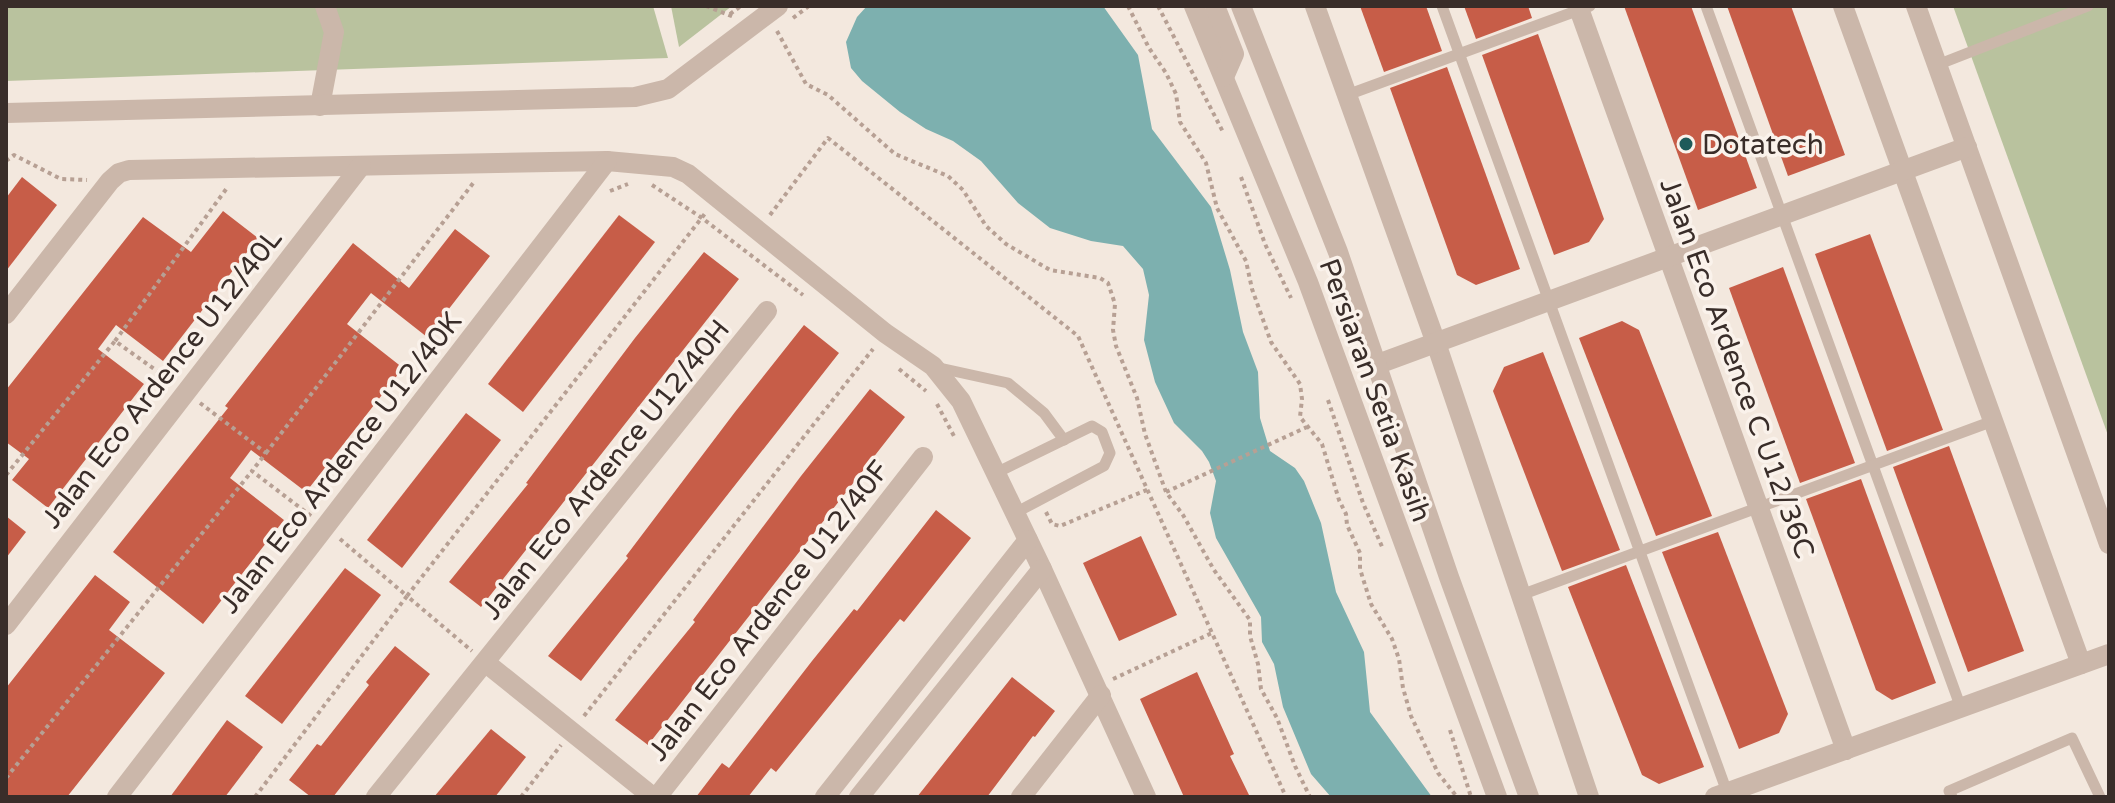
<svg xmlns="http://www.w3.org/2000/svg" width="2115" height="803" viewBox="0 0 2115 803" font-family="'Varela Round',sans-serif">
<rect width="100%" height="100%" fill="#f3e8de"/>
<g fill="#b9c29e">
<polygon points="6,6 653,6 668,58 6,81"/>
<polygon points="671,6 732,6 679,47"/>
<polygon points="1953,6 2109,6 2109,438"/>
</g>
<polygon fill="#7db0af" points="867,6 1103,6 1138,55 1152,129 1211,207 1230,270 1243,332 1258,372 1260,418 1270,451 1295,468 1304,481 1321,523 1336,592 1364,652 1370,712 1432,797 1331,797 1311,774 1283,707 1274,664 1262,642 1261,617 1216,538 1210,513 1216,481 1209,462 1202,451 1174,423 1155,382 1144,340 1149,295 1143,269 1123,246 1091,241 1050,228 1018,203 981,161 953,141 926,129 900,112 862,81 851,68 846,42 857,17"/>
<g fill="#c75d48">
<polygon points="1360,6 1426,6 1442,51 1384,72"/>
<polygon points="1464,6 1528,6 1532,18 1476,39"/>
<polygon points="1624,6 1691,6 1757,188 1698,210"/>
<polygon points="1727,6 1791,6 1845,155 1788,176"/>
<polygon points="1538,34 1604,219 1589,242 1554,255 1482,55"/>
<polygon points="1447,67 1520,269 1476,285 1457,275 1390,88"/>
<polygon points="22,177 57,205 6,271 6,198"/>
<polygon points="223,211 258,238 163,361 116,325 98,349 144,384 48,508 12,480 29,459 6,442 6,390 143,217 191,252"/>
<polygon points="619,215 655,242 523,412 488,384"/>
<polygon points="455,229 490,256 427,337 371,293 347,324 403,368 306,492 251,450 230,478 284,520 203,624 113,552 228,408 225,406 353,243 409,288"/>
<polygon points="1870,234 1943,430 1887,451 1815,254"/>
<polygon points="704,252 739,279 481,607 449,582 528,484 526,483 635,338"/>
<polygon points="1783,267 1855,463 1800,483 1729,288"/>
<polygon points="1622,321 1639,330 1712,516 1656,536 1579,338"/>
<polygon points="804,325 839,353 581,681 548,656 628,558 626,556 735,412"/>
<polygon points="1543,352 1620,550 1562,571 1493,391 1504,367"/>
<polygon points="870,389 905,417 648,745 615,720 695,622 693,620 801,476"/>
<polygon points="466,413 501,440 402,568 367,540"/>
<polygon points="1949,446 2024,651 1968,672 1893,467"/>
<polygon points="1861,479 1936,683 1892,700 1876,690 1806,499"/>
<polygon points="936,510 971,538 904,622 900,619 776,772 771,768 748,797 696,797 722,763 729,768 812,661 854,609 857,611"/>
<polygon points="6,516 26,532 6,558"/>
<polygon points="1718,532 1788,714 1779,733 1739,749 1662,552"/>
<polygon points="1141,536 1177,615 1119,641 1083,563"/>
<polygon points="1626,565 1704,767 1659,784 1642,775 1568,587"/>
<polygon points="345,568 381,595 282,724 245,696"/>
<polygon points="95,575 130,602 109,630 165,673 67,797 6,797 6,688"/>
<polygon points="395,646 430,674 333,797 311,797 289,780 317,744 321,746 369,685 366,682"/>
<polygon points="1197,672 1234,754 1230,756 1250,797 1184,797 1140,699"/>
<polygon points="1012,677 1055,711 1035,737 1033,736 987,797 917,797"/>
<polygon points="227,720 263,747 225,797 170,797"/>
<polygon points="491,729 526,757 495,797 434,797"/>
</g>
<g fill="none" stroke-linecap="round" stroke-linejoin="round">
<g stroke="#b7a094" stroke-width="4" stroke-dasharray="4 4" stroke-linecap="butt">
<polyline points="706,6 734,17"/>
<polyline points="1128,6 1149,48 1166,73 1176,94 1180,122 1206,163 1217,208 1246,261 1252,289 1271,342 1300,384 1302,399 1300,417 1322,444 1339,500 1346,514 1347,525 1360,553 1360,569 1371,604 1392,639 1399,659 1403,688 1411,716 1438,773 1457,797"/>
<polyline points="1158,6 1223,132"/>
<polyline points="730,14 741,6"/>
<polyline points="793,18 809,6"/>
<polyline points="777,31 806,84 828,95 895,154 948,176 963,190 986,226 1006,244 1050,270 1100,278 1108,283 1115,304 1113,330 1116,346 1137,398 1145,434 1166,492 1183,515 1214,570 1250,620 1250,636 1258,664 1261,689 1277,718 1295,766 1310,797"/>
<polyline points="6,161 14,155 61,179 87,180"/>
<polyline points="1241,177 1265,244 1291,298"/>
<polyline points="652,185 702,218 803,295"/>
<polyline points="610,191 628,184"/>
<polyline points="770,215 828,138 1078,336 1286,797"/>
<polyline points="115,341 227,188"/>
<polyline points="899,369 926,391"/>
<polyline points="1328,400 1363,503 1383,549"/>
<polyline points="200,403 266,453 252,471 311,516"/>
<polyline points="937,404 955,438"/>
<polyline points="266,453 474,182"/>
<polyline points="6,475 115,341 171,381"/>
<polyline points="1166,492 1307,427"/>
<polyline points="1046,512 1052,524 1060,526 1149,489"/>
<polyline points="340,539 407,596 707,211"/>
<polyline points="1113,679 1212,633"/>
<polyline points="584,716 873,349"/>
<polyline points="1450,730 1471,797"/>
<polyline points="6,778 252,471"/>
<polyline points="255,797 407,596 472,651"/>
<polyline points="521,797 561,745"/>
</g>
<g stroke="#cbb7aa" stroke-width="11">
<polyline points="1442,6 1727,792"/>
<polyline points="1706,6 1961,708"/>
<polyline points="1937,65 2088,6"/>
<polyline points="1347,95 1590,6"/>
<polyline points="935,367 1008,383 1044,413 1064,440"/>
<polyline points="996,473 1092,426 1102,432 1110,453 1104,466 1015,513"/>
<polyline points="1521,595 1993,421"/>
<polyline points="1952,797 1949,791 2072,738 2100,797"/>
</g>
<g stroke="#cbb7aa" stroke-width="20">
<polyline points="1315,6 1436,343 1589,797"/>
<polyline points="1578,6 1846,750"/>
<polyline points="1843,6 2081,664"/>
<polyline points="1916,6 2109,544"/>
<polyline points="320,106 334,32 325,6"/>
<polyline points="6,113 635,97 668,89 778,6"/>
<polyline points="6,314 110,181 119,173 129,170 607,161 673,167 688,174 885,333 933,366 961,401 1042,569 1146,797"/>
<polyline points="1378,364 1967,147"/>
<polyline points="6,625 361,166"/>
<polyline points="486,663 653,797"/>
<polyline points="117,797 607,161"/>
<polyline points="376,797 767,311"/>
<polyline points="657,797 923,457"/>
<polyline points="825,797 1028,540"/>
<polyline points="859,797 1042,569"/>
<polyline points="1021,797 1101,695"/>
<polyline points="1715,797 2109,654"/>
</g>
<g stroke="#cbb7aa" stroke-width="20">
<polyline points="1194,6 1308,282 1497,797"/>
<polyline points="1215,6 1234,54 1224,77"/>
<polyline points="1241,6 1338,252 1449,577 1529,797"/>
</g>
</g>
<circle fill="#1e5b5a" stroke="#faf2eb" stroke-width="3" cx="1686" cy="144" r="8"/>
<g text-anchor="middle" stroke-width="7" stroke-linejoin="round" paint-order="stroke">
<g font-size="28" fill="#392d29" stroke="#faf2eb" text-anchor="start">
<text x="1702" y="154">Dotatech</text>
</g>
<g font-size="28" fill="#392d29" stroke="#faf2eb">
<text transform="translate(1738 368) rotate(70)" y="10">Jalan Eco Ardence C U12/36C</text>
<text transform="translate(161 378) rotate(-52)" y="10">Jalan Eco Ardence U12/40L</text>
<text transform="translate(1376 390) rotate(70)" y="10">Persiaran Setia Kasih</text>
<text transform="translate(340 462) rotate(-52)" y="10">Jalan Eco Ardence U12/40K</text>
<text transform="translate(605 469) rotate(-51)" y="10">Jalan Eco Ardence U12/40H</text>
<text transform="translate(768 610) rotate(-52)" y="10">Jalan Eco Ardence U12/40F</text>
</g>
</g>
<rect width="2115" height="803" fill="none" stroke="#392d29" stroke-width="16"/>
</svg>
